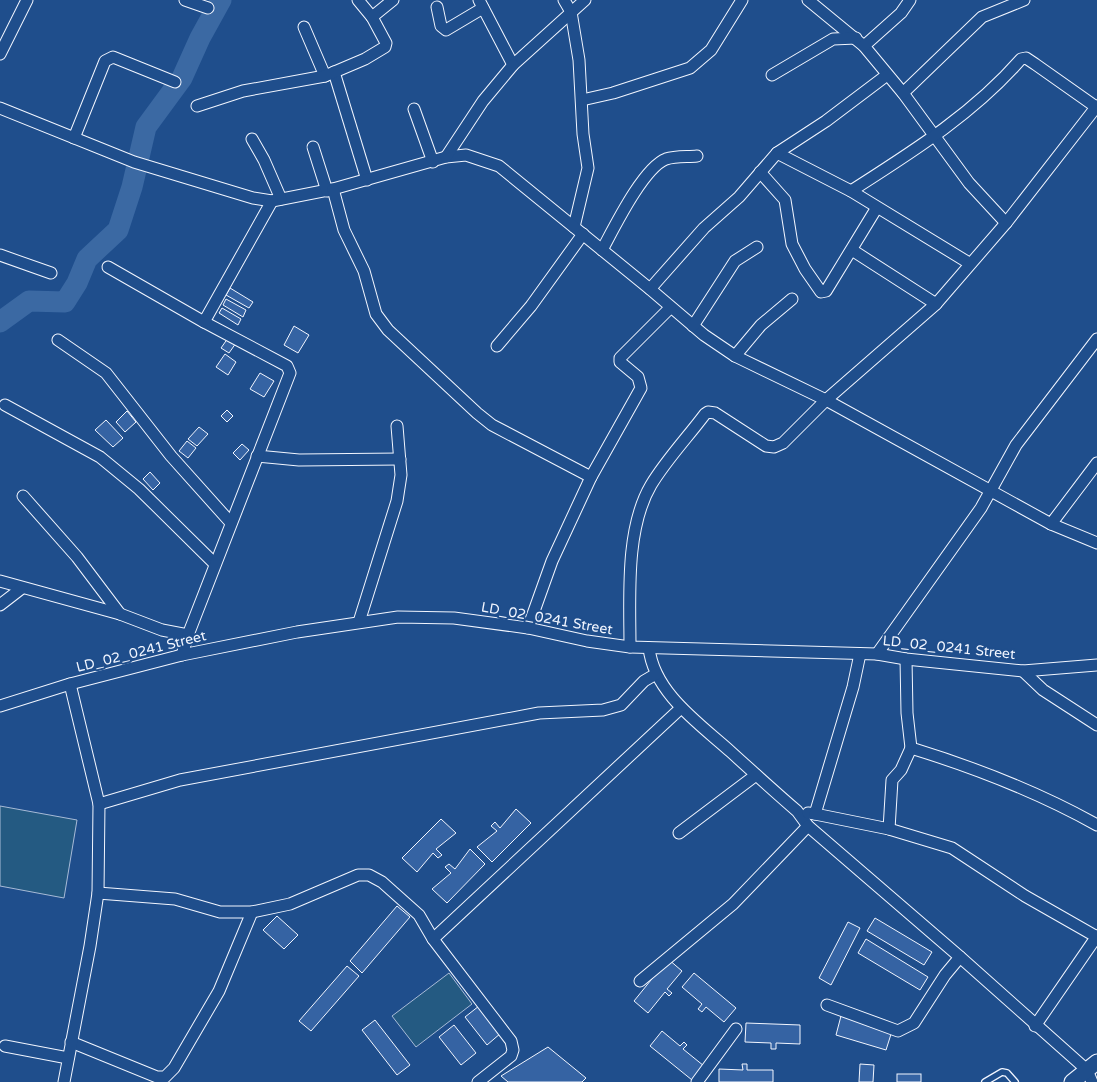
<svg xmlns="http://www.w3.org/2000/svg" width="1097" height="1082" font-family="'Varela Round',sans-serif">
  <style>
    .green { fill: #245a82; stroke: #a8bbd7 }
    .lines { fill: none; stroke-linecap: round; stroke-linejoin: round }
    .river { stroke: #3b69a3; stroke-width: 21 }
    .building { fill: #3563a3; stroke: #f2f6ff }
    .lane-casing { stroke: #f2f6ff; stroke-width: 8 }
    .street-casing { stroke: #f2f6ff; stroke-width: 13 }
    .secondary-casing { stroke: #f2f6ff; stroke-width: 17 }
    .lane { stroke: #1f4e8c; stroke-width: 5.5 }
    .street { stroke: #1f4e8c; stroke-width: 11 }
    .secondary { stroke: #1f4e8c; stroke-width: 15 }
    .labels { text-anchor: middle; stroke-width: 4; stroke-linejoin: round; paint-order: stroke }
    .street-label { font-size: 14px; fill: #f2f6ff; stroke: #1f4e8c }
  </style>
  <rect width="100%" height="100%" fill="#1f4e8c"/>
  <!-- green -->
  <g class="green">
    <path d="M0,806L77,820L64,898L0,886Z"/>
    <path d="M449,973L472,1004L416,1047L392,1016Z"/>
  </g>
  <g class="lines">
    <!-- river -->
    <path class="river" d="M0,322L29,301L65,302L77,283L87,259L118,230L132,187L146,127L182,78L200,38L221,0"/>
  </g>
  <!-- building -->
  <g class="building">
    <path d="M230,288L253,302L249,308L226,295Z"/>
    <path d="M226,299L246,310L243,317L223,305Z"/>
    <path d="M222,308L241,319L238,325L219,313Z"/>
    <path d="M294,326L309,335L298,353L284,345Z"/>
    <path d="M228,338L236,343L229,353L221,348Z"/>
    <path d="M225,354L236,362L228,375L216,367Z"/>
    <path d="M260,373L274,381L264,397L250,389Z"/>
    <path d="M227,410L233,416L227,422L221,416Z"/>
    <path d="M127,411L136,422L125,432L116,422Z"/>
    <path d="M106,420L123,438L113,447L95,430Z"/>
    <path d="M199,427L208,434L197,446L188,439Z"/>
    <path d="M187,441L196,448L188,458L179,451Z"/>
    <path d="M242,444L249,450L240,460L233,453Z"/>
    <path d="M150,472L160,483L153,490L143,479Z"/>
    <path d="M516,809L531,823L492,862L477,847L497,831L491,826L495,822L500,828Z"/>
    <path d="M441,819L456,833L436,849L442,855L438,858L433,853L417,872L402,858Z"/>
    <path d="M470,849L485,864L447,903L432,889L451,873L445,867L449,864L455,869Z"/>
    <path d="M397,906L410,917L362,973L350,961Z"/>
    <path d="M277,916L298,935L284,949L263,930Z"/>
    <path d="M875,918L932,952L924,965L867,931Z"/>
    <path d="M848,922L860,928L831,985L819,978Z"/>
    <path d="M866,939L928,977L920,990L858,953Z"/>
    <path d="M668,959L682,971L667,989L672,993L669,996L665,992L648,1013L634,1001Z"/>
    <path d="M347,966L359,976L311,1031L299,1021Z"/>
    <path d="M694,973L736,1008L724,1022L706,1007L702,1012L698,1009L702,1004L682,987Z"/>
    <path d="M479,1006L501,1033L487,1045L465,1017Z"/>
    <path d="M841,1016L892,1031L886,1050L836,1035Z"/>
    <path d="M375,1020L410,1065L397,1075L362,1030Z"/>
    <path d="M746,1023L800,1025V1044L776,1043V1049H771V1043L745,1042Z"/>
    <path d="M454,1025L476,1053L461,1065L439,1037Z"/>
    <path d="M662,1031L680,1046L684,1042L687,1045L683,1049L704,1066L692,1080L650,1046Z"/>
    <path d="M548,1047L586,1078L582,1082H508L501,1076Z"/>
    <path d="M742,1064H747V1070H773V1082H719V1069L743,1070Z"/>
    <path d="M860,1064L874,1065L873,1082H859Z"/>
    <rect x="897" y="1074" width="24" height="8"/>
  </g>
  <g class="lines">
    <defs>
      <path id="lane" d="M985,1082L1002,1072L1007,1073L1015,1082"/>
      <g id="street">
        <path d="M185,0L208,8"/>
        <path d="M358,0L372,17"/>
        <path d="M479,0L513,65L585,0"/>
        <path d="M564,0L571,12L579,60L583,134L588,168L574,227"/>
        <path d="M808,0L864,46L903,93L969,183L1006,223"/>
        <path d="M437,7L441,26L446,30L483,8"/>
        <path d="M304,27L325,76"/>
        <path d="M864,46L901,13L910,0"/>
        <path d="M0,54L27,0"/>
        <path d="M334,72L367,180"/>
        <path d="M772,75L833,39L856,38"/>
        <path d="M903,93L982,17L1024,0"/>
        <path d="M582,100L613,93L690,68L711,50L742,0"/>
        <path d="M197,106L243,91L325,76L365,59L385,47L386,43L372,17L393,0"/>
        <path d="M0,108L134,162L253,198L272,201L333,189L446,157L466,155L499,166L650,289L704,335L735,356L826,400L1051,524L1097,463"/>
        <path d="M414,109L433,162"/>
        <path d="M74,138L105,61L113,57L175,82"/>
        <path d="M252,139L264,160L281,199"/>
        <path d="M313,147L327,191"/>
        <path d="M777,153L851,191L969,263"/>
        <path d="M446,157L483,101L513,65"/>
        <path d="M760,172L785,200L792,244L805,269L821,292L826,291L876,209"/>
        <path d="M333,189L344,230L364,271L376,314L388,330L477,413L492,425L591,477L552,561L528,628"/>
        <path d="M851,191C912,152 973,114 1021,59L1026,58L1035,64L1096,107"/>
        <path d="M602,250C614,228 643,168 666,159C675,156 688,157 697,156"/>
        <path d="M852,250L936,304"/>
        <path d="M0,255L51,273"/>
        <path d="M108,267L204,322"/>
        <path d="M650,289L704,228L739,197L777,153L826,121L887,75"/>
        <path d="M693,326L735,261L757,247"/>
        <path d="M58,340L106,373L171,456L231,523"/>
        <path d="M497,346L531,306L583,234"/>
        <path d="M735,356L761,325L792,299"/>
        <path d="M5,405L100,457L139,489L215,564"/>
        <path d="M257,456L299,460L400,459"/>
        <path d="M591,477L641,388L638,377L620,362V358L670,308"/>
        <path d="M23,496L77,557L120,614"/>
        <path d="M1051,524L1097,543"/>
        <path d="M0,581L120,614L162,630L188,635L182,655"/>
        <path d="M0,605L22,588"/>
        <path d="M359,622L397,501L401,475L397,426"/>
        <path d="M188,635L290,373L287,366L204,322L272,201"/>
        <path d="M630,647C630,598 625,529 651,485C666,460 687,438 705,414L708,412L715,413L766,446L774,447L783,443L826,400L936,304L1006,223L1097,106"/>
        <path d="M649,648C654,693 700,724 731,752C753,772 775,792 797,811L808,826L960,957L1087,1070L1092,1082"/>
        <path d="M877,654L981,508L1016,445L1097,339"/>
        <path d="M906,659L907,713L911,748C976,768 1038,792 1097,825"/>
        <path d="M1023,671L1043,690L1097,725"/>
        <path d="M0,706L70,684L182,655L297,632L398,617L454,618L528,628L587,641L630,647L877,654L906,659L1023,671L1097,665"/>
        <path d="M99,804L180,780L539,713L603,710L621,705L644,681L656,674"/>
        <path d="M808,813L815,814L853,687L860,654"/>
        <path d="M815,814L889,829L952,848L1025,896L1097,937"/>
        <path d="M889,829L892,780L901,770L911,748"/>
        <path d="M679,833L756,775"/>
        <path d="M98,893L175,899L220,912H252L290,904L358,875H369L382,882L419,915L433,939L511,1041L513,1050L511,1056L478,1082"/>
        <path d="M433,939L681,708"/>
        <path d="M640,981L733,904L808,826"/>
        <path d="M827,1005L898,1031L914,1023L945,975L960,957"/>
        <path d="M1035,1026L1097,936"/>
        <path d="M71,1042L157,1077H165L174,1068L219,991L252,912"/>
        <path d="M5,1046L68,1058"/>
        <path d="M64,1082L90,946L98,893L99,804L70,684"/>
        <path d="M697,1082L736,1029"/>
      </g>
      <path id="secondary" d="M1072,1082L1097,1062"/>
    </defs>
    <!-- lane casing -->
    <use href="#lane" class="lane-casing"/>
    <!-- street casing -->
    <use href="#street" class="street-casing"/>
    <!-- secondary casing -->
    <use href="#secondary" class="secondary-casing"/>
    <!-- lane -->
    <use href="#lane" class="lane"/>
    <!-- street -->
    <use href="#street" class="street"/>
    <!-- secondary -->
    <use href="#secondary" class="secondary"/>
  </g>
  <g class="labels">
    <!-- street labels -->
    <g class="street-label">
      <text transform="translate(547 618) rotate(10)" y="5">LD_02_0241 Street</text>
      <text transform="translate(949 647) rotate(6)" y="5">LD_02_0241 Street</text>
      <text transform="translate(141 651) rotate(-14)" y="5">LD_02_0241 Street</text>
    </g>
  </g>
</svg>
